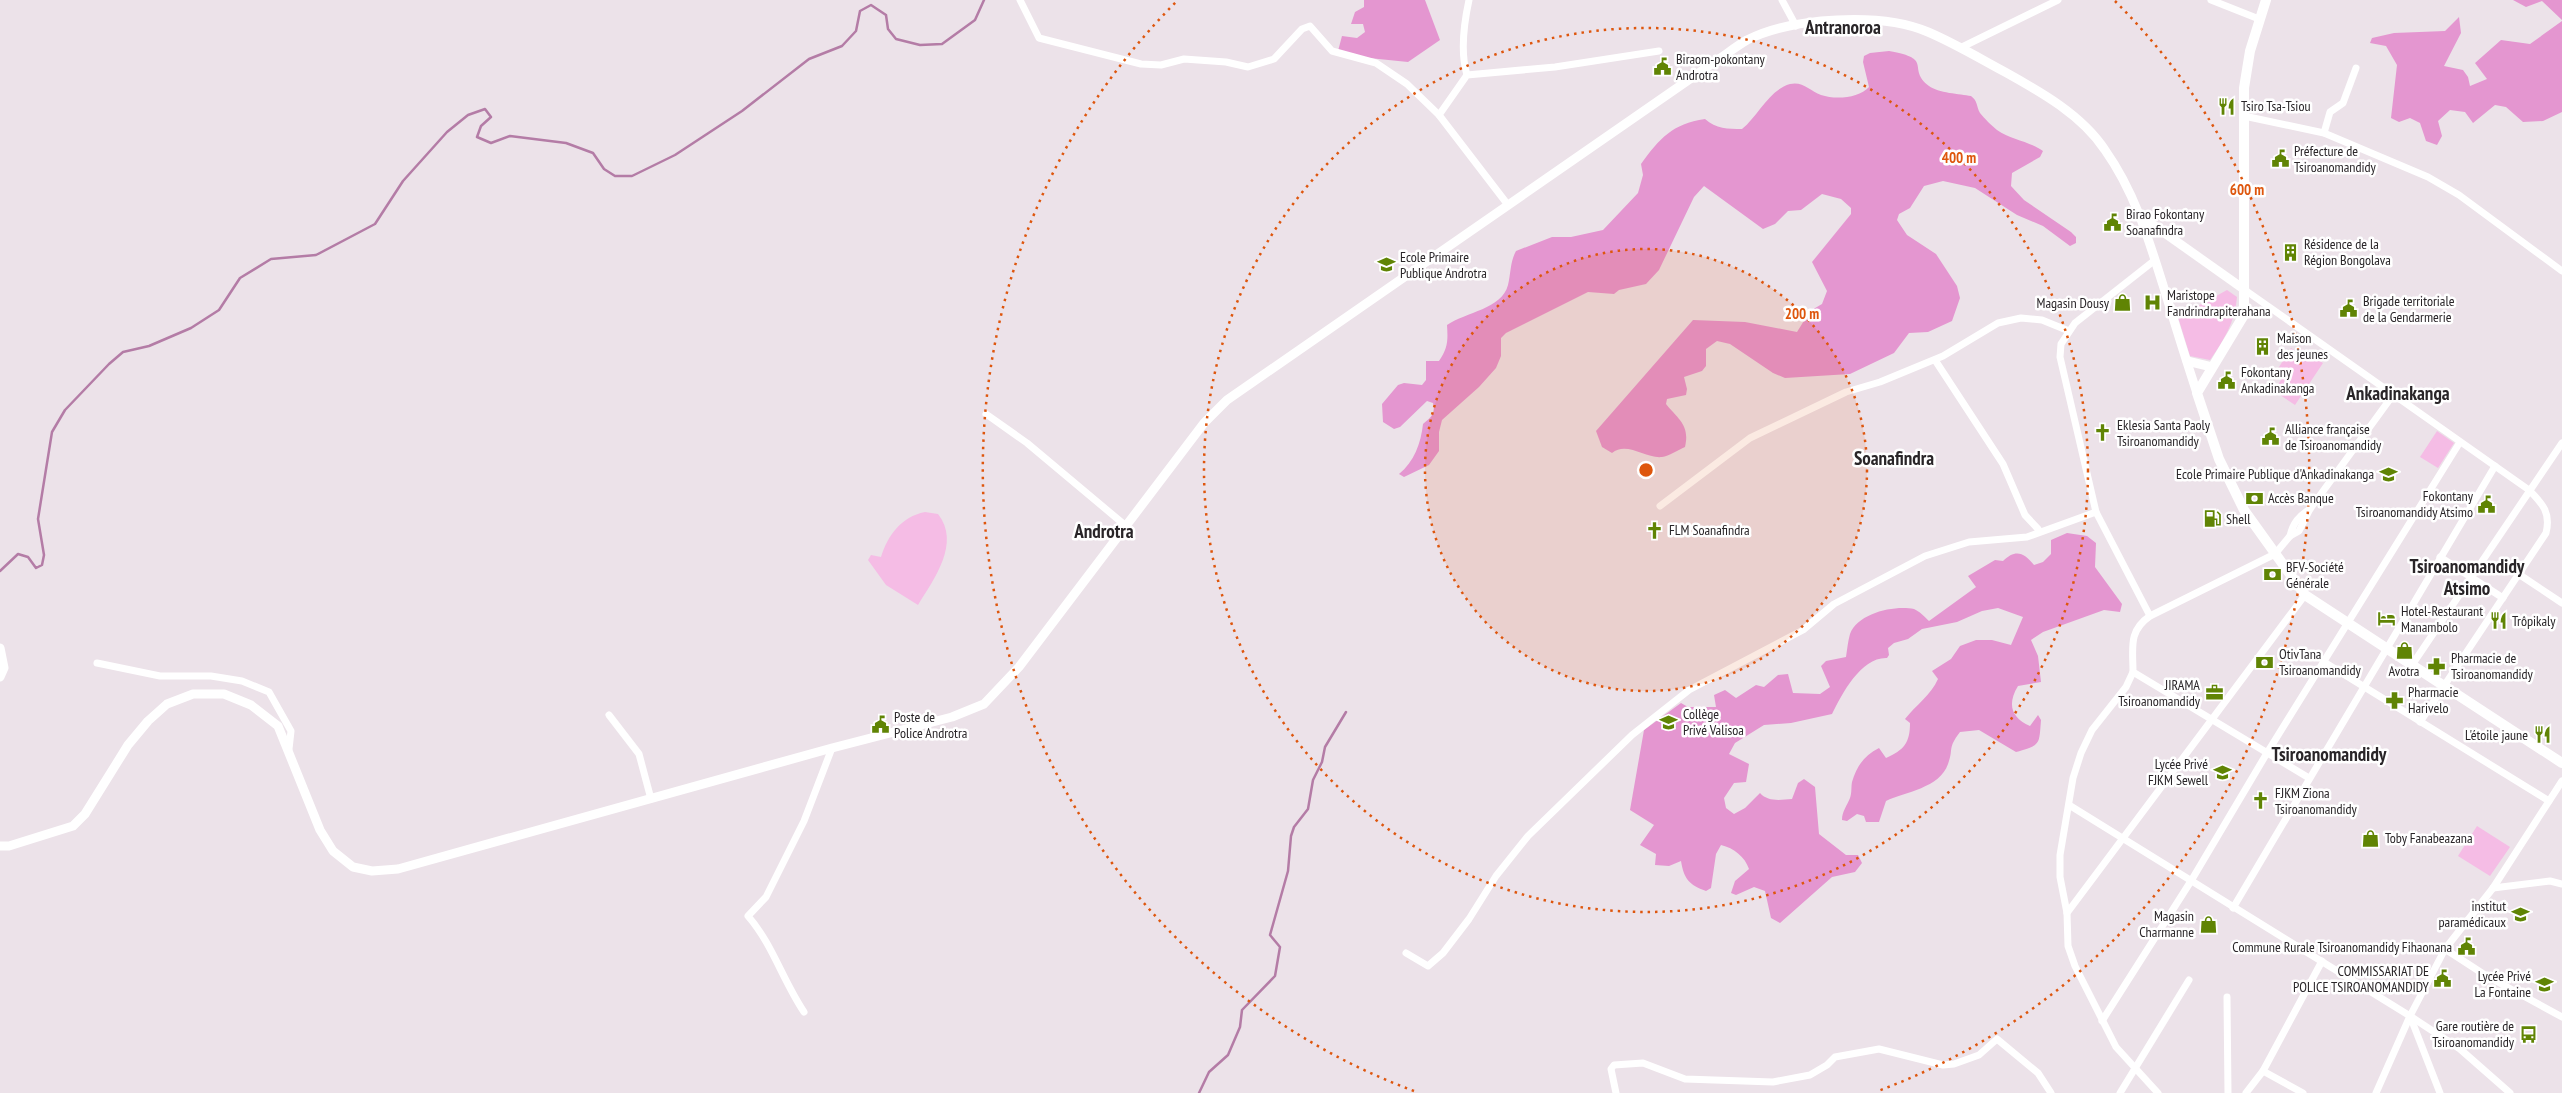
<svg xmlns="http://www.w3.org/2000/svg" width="2562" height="1093" font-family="'PT Sans Narrow',sans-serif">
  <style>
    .green { fill: #f5bce5 }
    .forest { fill: #e496d0 }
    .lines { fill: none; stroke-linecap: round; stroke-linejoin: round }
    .stream { stroke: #b47ca6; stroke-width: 2.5 }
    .minor { stroke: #fff; stroke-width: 7 }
    .tertiary { stroke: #fff; stroke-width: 9 }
    .secondary { stroke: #fff; stroke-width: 10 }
    .ring { fill: none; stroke: #de560d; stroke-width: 2.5; stroke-dasharray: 2.5 5 }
    .labels { text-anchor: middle; stroke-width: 5; stroke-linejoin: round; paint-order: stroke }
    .poi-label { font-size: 14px; fill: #292528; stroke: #fff; text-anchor: start }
    .district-label { font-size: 19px; font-weight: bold; fill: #292528; stroke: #fff }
    .centre { fill: #de560d; stroke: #fff; stroke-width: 2.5 }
    .ring-label { font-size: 15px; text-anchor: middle; font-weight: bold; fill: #de560d; stroke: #fff; stroke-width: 5; stroke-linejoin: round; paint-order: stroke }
  </style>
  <rect width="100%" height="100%" fill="#ece2e9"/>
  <!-- green -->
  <g class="green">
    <path d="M2227,290L2237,297C2235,322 2224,340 2210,360L2190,356L2178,317Z"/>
    <path d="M2291,348L2298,353L2302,349L2323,363L2295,405L2274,391L2286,372L2279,367Z"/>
    <path d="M2437,431L2454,443L2438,468L2420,457Z"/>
    <path d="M925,512L938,514C961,543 934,579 918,605L886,585L868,560L871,555L881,557C888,535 901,517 925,512Z"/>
    <path d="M2477,826L2510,847L2490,876L2458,856Z"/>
  </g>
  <!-- forest -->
  <g class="forest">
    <path d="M1364,0H1425L1440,40L1408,62L1359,57L1338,51L1342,36L1357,38L1365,32L1363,24H1351L1355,12L1364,7Z"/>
    <path d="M2513,0H2562V20L2542,1L2526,7Z"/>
    <path d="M2459,17L2461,33L2444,66L2463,70L2468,77L2470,86L2487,79L2475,63L2501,40L2530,44L2562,21V112L2543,121L2523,122L2506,107L2495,105L2473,123L2465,112L2450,110L2438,121L2442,136L2437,145L2426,141L2420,123L2410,118L2399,122L2391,118L2397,65L2386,46L2370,43L2372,38L2394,33L2445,31Z"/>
    <path d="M1889,51C1935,59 1906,68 1929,86C1938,93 1960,94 1971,96C1978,101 1976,106 1980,113C1984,118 1992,126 1997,130C2011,140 2029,141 2043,151L2040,157L2012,173L2011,186L2024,200L2071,232L2076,237V243L2070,246L2043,226L2017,215L1975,188L1943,181L1924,186L1910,208L1899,214L1897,220L1907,235L1936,254L1957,286L1960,298L1952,321L1928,332L1909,333L1894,353L1850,374L1785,378L1773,373L1730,344L1717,341L1706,349V366L1702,371L1684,377L1687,389L1686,395L1667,399L1666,404C1679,420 1690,425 1685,447C1678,450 1669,456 1662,457C1646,459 1627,441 1612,453L1602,447L1596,431L1693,320L1745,322L1797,332L1810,311L1822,304L1827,291L1812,262L1851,214V208L1841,199L1822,194L1801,210L1788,211L1775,224L1763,229L1704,186L1694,197L1659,270L1646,284L1619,290L1614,294L1588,292L1506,333L1501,338V356L1496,368L1479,387L1442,420L1439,432V451L1429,465L1404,477L1399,474C1414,462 1421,443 1423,424C1431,417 1436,414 1433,403L1427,401L1400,427L1394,429L1383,422L1382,404L1398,385L1404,383L1422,385L1426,380V361H1439C1448,348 1448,341 1447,325C1466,312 1502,309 1508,285C1511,273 1510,262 1516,251L1552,237H1571L1603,230L1638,193L1643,175L1641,164C1660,138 1672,124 1705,119C1716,129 1728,129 1742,129C1758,116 1769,90 1790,84C1803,81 1810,91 1821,95C1836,100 1859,98 1869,87L1863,62L1864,56L1870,53Z"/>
    <path d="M2067,533L2087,536L2096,543L2095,567L2122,604L2120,612L2104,610L2043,632L2031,640L2038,656L2041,682L2018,686C2007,704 2011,718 2030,726L2038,715L2041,720C2039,745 2041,745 2016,752L1979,730L1960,732C1947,749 1954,748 1948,764C1940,788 1905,792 1886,801L1879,822H1866L1864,816L1857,814L1847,821L1842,820C1842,811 1847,806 1850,798C1852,793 1851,787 1852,782C1857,765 1865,755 1879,748L1886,758C1904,750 1910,743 1910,723L1905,719C1916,705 1931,695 1938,679L1932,671L1951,659L1960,646L1976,640H1992L2011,645L2023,617L1998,608L1982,611L1957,622L1922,629L1908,639L1894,643L1888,648L1889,655L1887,658C1861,657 1842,694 1832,714L1791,723L1764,725L1735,743L1729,754L1749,764L1746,782L1734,783L1724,798L1726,808L1734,814L1745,808L1760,793C1768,802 1780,800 1792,799L1798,783L1804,779L1815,787L1819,834L1846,855H1858L1862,863L1855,872L1832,877L1780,923L1771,918L1765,891L1754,887L1736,895L1731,893L1735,881L1749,869C1745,857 1734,848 1721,845L1716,854L1711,888L1706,891C1689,885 1684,879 1681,861L1669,866L1655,865L1656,854L1640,845L1654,825L1630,810L1644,730L1681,703L1688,707H1716L1714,695L1725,690L1736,698L1756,685L1764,687L1778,675L1788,674L1793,693L1820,694L1830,687L1821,666L1826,661L1846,657C1847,650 1848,641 1850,634C1858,613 1894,605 1914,609C1919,611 1925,617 1929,621L1976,587L1968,576L1995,560L2003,561C2015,549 2024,552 2034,565L2043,562L2051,554V540Z"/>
  </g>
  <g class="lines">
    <!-- stream -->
    <g class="stream">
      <path d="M0,571L18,554L28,557L36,568L42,565L44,555L38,519L52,432L65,410L109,364L123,352L149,346L191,328L219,310L240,278L271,259L316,255L375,224L403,181L447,132L468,115L485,109L491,117L481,126L477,137L491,143L510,136L566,143L593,153L604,169L615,176H632L675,155L742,111L809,59L842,46L856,31L860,11L871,5L886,15L888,29L896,39L920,45L942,44L975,20L984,0"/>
      <path d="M1199,1093L1209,1072L1228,1055L1240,1027L1242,1010L1275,976L1280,947L1270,935L1288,871L1291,836L1294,827L1308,809L1313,780L1322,762L1325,747L1346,712"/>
    </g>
    <!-- minor -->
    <g class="minor">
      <path d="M1020,0L1039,38L1141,64L1161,65L1184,59L1226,62L1248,67L1274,59L1302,29L1310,26L1332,51L1376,63L1407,84L1439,115"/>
      <path d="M1782,0L1796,26"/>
      <path d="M2211,0L2259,19"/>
      <path d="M1960,48L2058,0"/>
      <path d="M1467,75C1460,52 1464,23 1469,0"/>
      <path d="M2244,116L2324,133L2428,177L2459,195L2562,271"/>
      <path d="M2324,133L2330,112L2343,103L2356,68"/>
      <path d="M1508,205L1439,115L1467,75L1555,67L1659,51"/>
      <path d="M2245,290L2529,490C2543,504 2551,513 2546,533L2420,722"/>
      <path d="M1935,360L2003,464L2025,515L2038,529"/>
      <path d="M986,414L1027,443L1126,526"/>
      <path d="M1660,506L1750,438L1846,392L1880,382L1943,356L1998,323L2021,318L2042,320L2069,331"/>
      <path d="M2290,536C2293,523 2299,516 2310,509"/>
      <path d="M2440,557L2503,598"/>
      <path d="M2520,575L2562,603"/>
      <path d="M2150,616L2096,512L2060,357L2061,344L2075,323L2155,260"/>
      <path d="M2324,662L2549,801"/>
      <path d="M97,663L160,676H211L242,681L269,692L291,731L289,749"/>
      <path d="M2412,665L2562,443"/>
      <path d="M2133,672L2126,687L2092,730L2081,753L2073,778L2060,855V877L2067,913L2068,946L2075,966L2116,1047L2158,1093"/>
      <path d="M609,715L639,754L651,799"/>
      <path d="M2309,778L2133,672C2133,648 2128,631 2150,616L2275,554L2290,536L2299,531L2310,509L2393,395"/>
      <path d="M2069,805L2410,1016L2460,1049L2510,1093"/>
      <path d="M2493,888L2550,881L2562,884"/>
      <path d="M2233,908L2495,466"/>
      <path d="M2067,913L2305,595"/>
      <path d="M2445,949L2485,975L2562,1017"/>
      <path d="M1406,953L1428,966L1443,953L1469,919L1496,876L1528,836L1632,735L1689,690L1803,630L1834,604L1925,556L1969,542L2027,537L2096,512"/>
      <path d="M2227,997L2228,1093"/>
      <path d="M804,1012C782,979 773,945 748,916L766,897L804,821L832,748"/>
      <path d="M2410,1016L2440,1093"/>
      <path d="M2102,1021L2191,881L2267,753L2460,442"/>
      <path d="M2263,1071L2303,1093"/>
      <path d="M1616,1093L1611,1069L1614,1065L1643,1063L1685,1079L1773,1082L1810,1075L1827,1065L1835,1057L1879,1049L1943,1065L1954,1064L1979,1055L1997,1039L2038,1073L2051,1093"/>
      <path d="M2120,1093L2189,980"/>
      <path d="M2246,1093L2263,1071L2322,961"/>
      <path d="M2376,1093L2410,1016L2445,949L2493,888L2562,781"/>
    </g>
    <!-- tertiary -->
    <g class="tertiary">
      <path d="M2142,217L2245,290"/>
      <path d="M2187,361L2212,367"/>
      <path d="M0,648L4,668L0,677"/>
      <path d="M0,846H9L73,826L85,814L128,745L148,721L167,704L193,694H224L251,705L278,726L320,830L333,851L353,867L372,871L398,869L832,748L952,717L984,704L1019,667L1204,423L1227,400L1713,63C1724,56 1735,47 1747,40C1792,17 1882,12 1928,32C1954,43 1979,58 2005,72C2041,92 2082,115 2105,150C2134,191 2148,237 2163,285C2174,321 2185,357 2197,393"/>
    </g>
    <!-- secondary -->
    <path class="secondary" d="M2266,0L2250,51L2244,88V315L2197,393L2219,459L2244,510L2305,595L2562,763"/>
  </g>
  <!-- distance rings -->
  <circle cx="1646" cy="470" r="221" fill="#de560d" fill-opacity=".12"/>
  <g class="ring">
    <circle cx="1646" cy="470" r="221"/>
    <circle cx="1646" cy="470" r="442"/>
    <path d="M1414 1091A663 663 0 0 1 1177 1M2115 1A663 663 0 0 1 1878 1091"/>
  </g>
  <!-- icons -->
  <defs>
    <symbol id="civic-bare" viewBox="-9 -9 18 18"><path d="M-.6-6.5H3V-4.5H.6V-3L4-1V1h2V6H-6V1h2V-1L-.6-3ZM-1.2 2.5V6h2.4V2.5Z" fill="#608404" stroke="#fff" stroke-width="2.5" paint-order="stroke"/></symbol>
    <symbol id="restaurant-bare" viewBox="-9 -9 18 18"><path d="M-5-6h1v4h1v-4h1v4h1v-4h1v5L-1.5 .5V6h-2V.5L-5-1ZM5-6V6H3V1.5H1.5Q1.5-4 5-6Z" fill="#608404" stroke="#fff" stroke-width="2.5" paint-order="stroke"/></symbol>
    <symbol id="building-bare" viewBox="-9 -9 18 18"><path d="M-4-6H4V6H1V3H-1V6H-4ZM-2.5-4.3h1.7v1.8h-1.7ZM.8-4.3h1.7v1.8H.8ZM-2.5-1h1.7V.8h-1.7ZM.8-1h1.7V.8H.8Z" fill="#608404" stroke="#fff" stroke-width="2.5" paint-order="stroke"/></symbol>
    <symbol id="school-bare" viewBox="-9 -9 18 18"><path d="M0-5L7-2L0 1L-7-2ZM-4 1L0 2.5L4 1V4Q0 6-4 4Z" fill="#608404" stroke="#fff" stroke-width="2.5" paint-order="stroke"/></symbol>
    <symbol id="shop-bare" viewBox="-9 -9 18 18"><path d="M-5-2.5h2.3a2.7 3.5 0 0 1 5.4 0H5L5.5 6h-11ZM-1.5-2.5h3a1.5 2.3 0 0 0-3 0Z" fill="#608404" stroke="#fff" stroke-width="2.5" paint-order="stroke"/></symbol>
    <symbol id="hospital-bare" viewBox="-9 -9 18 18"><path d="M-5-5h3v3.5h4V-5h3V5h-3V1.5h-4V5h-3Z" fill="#608404" stroke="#fff" stroke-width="2.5" paint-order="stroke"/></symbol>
    <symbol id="church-bare" viewBox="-9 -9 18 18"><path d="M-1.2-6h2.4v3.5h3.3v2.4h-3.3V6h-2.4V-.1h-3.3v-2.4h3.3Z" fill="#608404" stroke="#fff" stroke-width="2.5" paint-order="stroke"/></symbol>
    <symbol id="bank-bare" viewBox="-9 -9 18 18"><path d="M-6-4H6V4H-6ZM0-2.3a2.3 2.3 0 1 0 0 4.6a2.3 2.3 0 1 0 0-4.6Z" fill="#608404" stroke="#fff" stroke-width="2.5" paint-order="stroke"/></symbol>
    <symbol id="fuel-bare" viewBox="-9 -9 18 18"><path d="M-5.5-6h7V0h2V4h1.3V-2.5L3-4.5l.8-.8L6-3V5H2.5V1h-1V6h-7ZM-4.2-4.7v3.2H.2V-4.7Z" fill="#608404" stroke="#fff" stroke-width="2.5" paint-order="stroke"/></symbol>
    <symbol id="hotel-bare" viewBox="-9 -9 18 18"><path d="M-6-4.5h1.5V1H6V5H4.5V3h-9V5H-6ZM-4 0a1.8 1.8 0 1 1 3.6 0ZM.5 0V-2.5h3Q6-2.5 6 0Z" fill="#608404" stroke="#fff" stroke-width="2.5" paint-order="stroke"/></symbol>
    <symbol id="pharmacy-bare" viewBox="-9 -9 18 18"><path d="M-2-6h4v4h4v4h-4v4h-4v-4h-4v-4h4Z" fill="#608404" stroke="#fff" stroke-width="2.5" paint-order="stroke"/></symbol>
    <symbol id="office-bare" viewBox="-9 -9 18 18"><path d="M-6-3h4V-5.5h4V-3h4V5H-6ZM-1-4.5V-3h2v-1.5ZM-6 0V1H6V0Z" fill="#608404" stroke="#fff" stroke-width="2.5" paint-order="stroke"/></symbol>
    <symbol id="university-bare" viewBox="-9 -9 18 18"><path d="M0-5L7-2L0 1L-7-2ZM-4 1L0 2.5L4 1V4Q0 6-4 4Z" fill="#608404" stroke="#fff" stroke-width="2.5" paint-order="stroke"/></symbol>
    <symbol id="bus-bare" viewBox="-9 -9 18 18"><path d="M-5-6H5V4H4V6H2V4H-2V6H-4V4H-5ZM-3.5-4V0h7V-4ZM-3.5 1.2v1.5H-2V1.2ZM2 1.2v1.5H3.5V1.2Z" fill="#608404" stroke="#fff" stroke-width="2.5" paint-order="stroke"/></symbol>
  </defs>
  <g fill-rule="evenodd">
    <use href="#civic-bare" x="1650" y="54" width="25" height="25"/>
    <use href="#restaurant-bare" x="2214" y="94" width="25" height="25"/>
    <use href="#civic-bare" x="2268" y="146" width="25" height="25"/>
    <use href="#civic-bare" x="2100" y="210" width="25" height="25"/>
    <use href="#building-bare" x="2278" y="240" width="25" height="25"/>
    <use href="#school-bare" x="1374" y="252" width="25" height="25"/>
    <use href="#shop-bare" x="2110" y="290" width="25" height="25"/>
    <use href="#hospital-bare" x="2140" y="290" width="25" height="25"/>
    <use href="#civic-bare" x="2336" y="296" width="25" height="25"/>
    <use href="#building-bare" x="2250" y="334" width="25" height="25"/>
    <use href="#civic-bare" x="2214" y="368" width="25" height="25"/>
    <use href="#church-bare" x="2090" y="420" width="25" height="25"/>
    <use href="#civic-bare" x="2258" y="424" width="25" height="25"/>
    <use href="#school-bare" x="2376" y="462" width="25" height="25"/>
    <use href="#bank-bare" x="2242" y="486" width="25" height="25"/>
    <use href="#civic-bare" x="2474" y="492" width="25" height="25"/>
    <use href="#fuel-bare" x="2200" y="506" width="25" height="25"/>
    <use href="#church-bare" x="1642" y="518" width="25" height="25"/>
    <use href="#bank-bare" x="2260" y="562" width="25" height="25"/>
    <use href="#hotel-bare" x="2374" y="606" width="25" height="25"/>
    <use href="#restaurant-bare" x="2486" y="608" width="25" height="25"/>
    <use href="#shop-bare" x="2392" y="638" width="25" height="25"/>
    <use href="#bank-bare" x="2252" y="650" width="25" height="25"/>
    <use href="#pharmacy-bare" x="2424" y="654" width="25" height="25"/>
    <use href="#office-bare" x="2202" y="680" width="25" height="25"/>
    <use href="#pharmacy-bare" x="2382" y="688" width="25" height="25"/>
    <use href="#school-bare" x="1656" y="710" width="25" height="25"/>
    <use href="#civic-bare" x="868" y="712" width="25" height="25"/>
    <use href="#restaurant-bare" x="2530" y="722" width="25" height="25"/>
    <use href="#school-bare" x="2210" y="760" width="25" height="25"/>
    <use href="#church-bare" x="2248" y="788" width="25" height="25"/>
    <use href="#shop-bare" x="2358" y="826" width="25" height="25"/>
    <use href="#university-bare" x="2508" y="902" width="25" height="25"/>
    <use href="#shop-bare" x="2196" y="912" width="25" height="25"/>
    <use href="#civic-bare" x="2454" y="934" width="25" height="25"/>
    <use href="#civic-bare" x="2430" y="966" width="25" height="25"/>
    <use href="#school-bare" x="2532" y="972" width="25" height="25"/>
    <use href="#bus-bare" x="2516" y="1022" width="25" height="25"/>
  </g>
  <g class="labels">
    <!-- poi labels -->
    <g class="poi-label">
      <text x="1676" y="64">Biraom-pokontany<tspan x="1676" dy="16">Androtra</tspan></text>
      <text x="2241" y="111">Tsiro Tsa-Tsiou</text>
      <text x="2294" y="156">Préfecture de<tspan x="2294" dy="16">Tsiroanomandidy</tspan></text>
      <text x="2126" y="219">Birao Fokontany<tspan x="2126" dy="16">Soanafindra</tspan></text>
      <text x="2304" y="249">Résidence de la<tspan x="2304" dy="16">Région Bongolava</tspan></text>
      <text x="1400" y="262">Ecole Primaire<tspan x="1400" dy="16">Publique Androtra</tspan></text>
      <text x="2167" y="300">Maristope<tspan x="2167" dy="16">Fandrindrapiterahana</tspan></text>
      <text x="2363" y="306">Brigade territoriale<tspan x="2363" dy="16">de la Gendarmerie</tspan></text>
      <text x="2109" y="308" text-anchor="end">Magasin Dousy</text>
      <text x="2277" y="343">Maison<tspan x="2277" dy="16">des jeunes</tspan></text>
      <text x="2241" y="377">Fokontany<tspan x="2241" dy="16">Ankadinakanga</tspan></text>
      <text x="2117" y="430">Eklesia Santa Paoly<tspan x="2117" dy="16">Tsiroanomandidy</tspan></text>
      <text x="2285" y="434">Alliance française<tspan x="2285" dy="16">de Tsiroanomandidy</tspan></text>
      <text x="2374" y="479" text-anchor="end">Ecole Primaire Publique d'Ankadinakanga</text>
      <text x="2473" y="501" text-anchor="end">Fokontany<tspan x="2473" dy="16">Tsiroanomandidy Atsimo</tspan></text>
      <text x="2268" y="503">Accès Banque</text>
      <text x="2226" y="524">Shell</text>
      <text x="1669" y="535">FLM Soanafindra</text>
      <text x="2286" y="572">BFV-Société<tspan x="2286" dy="16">Générale</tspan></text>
      <text x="2401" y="616">Hotel-Restaurant<tspan x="2401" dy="16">Manambolo</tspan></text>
      <text x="2512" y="626">Trôpikaly</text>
      <text x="2279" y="659">OtivTana<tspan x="2279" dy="16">Tsiroanomandidy</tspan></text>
      <text x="2451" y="663">Pharmacie de<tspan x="2451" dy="16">Tsiroanomandidy</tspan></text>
      <text x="2404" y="676" text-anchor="middle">Avotra</text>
      <text x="2200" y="690" text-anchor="end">JIRAMA<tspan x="2200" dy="16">Tsiroanomandidy</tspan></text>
      <text x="2408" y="697">Pharmacie<tspan x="2408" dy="16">Harivelo</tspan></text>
      <text x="1683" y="719">Collège<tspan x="1683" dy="16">Privé Valisoa</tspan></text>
      <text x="894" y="722">Poste de<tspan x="894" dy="16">Police Androtra</tspan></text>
      <text x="2528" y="740" text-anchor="end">L'étoile jaune</text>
      <text x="2208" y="769" text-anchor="end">Lycée Privé<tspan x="2208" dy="16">FJKM Sewell</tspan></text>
      <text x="2275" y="798">FJKM Ziona<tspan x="2275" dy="16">Tsiroanomandidy</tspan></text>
      <text x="2385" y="843">Toby Fanabeazana</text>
      <text x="2506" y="911" text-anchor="end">institut<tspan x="2506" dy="16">paramédicaux</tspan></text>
      <text x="2194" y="921" text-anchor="end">Magasin<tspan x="2194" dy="16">Charmanne</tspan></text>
      <text x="2452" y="952" text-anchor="end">Commune Rurale Tsiroanomandidy Fihaonana</text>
      <text x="2429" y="976" text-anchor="end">COMMISSARIAT DE<tspan x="2429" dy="16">POLICE TSIROANOMANDIDY</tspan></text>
      <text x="2531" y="981" text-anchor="end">Lycée Privé<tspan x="2531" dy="16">La Fontaine</tspan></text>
      <text x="2514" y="1031" text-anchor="end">Gare routière de<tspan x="2514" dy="16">Tsiroanomandidy</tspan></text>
    </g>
    <!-- district labels -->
    <g class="district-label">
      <text x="1843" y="34">Antranoroa</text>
      <text x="2398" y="400">Ankadinakanga</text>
      <text x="1894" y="465">Soanafindra</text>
      <text x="1104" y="538">Androtra</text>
      <text x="2467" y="573">Tsiroanomandidy<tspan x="2467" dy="22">Atsimo</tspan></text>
      <text x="2329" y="761">Tsiroanomandidy</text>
    </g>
  </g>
  <circle cx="1646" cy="470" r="8" class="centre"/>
  <g class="ring-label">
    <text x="1959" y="163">400 m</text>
    <text x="2247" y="195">600 m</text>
    <text x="1802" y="319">200 m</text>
  </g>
</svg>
